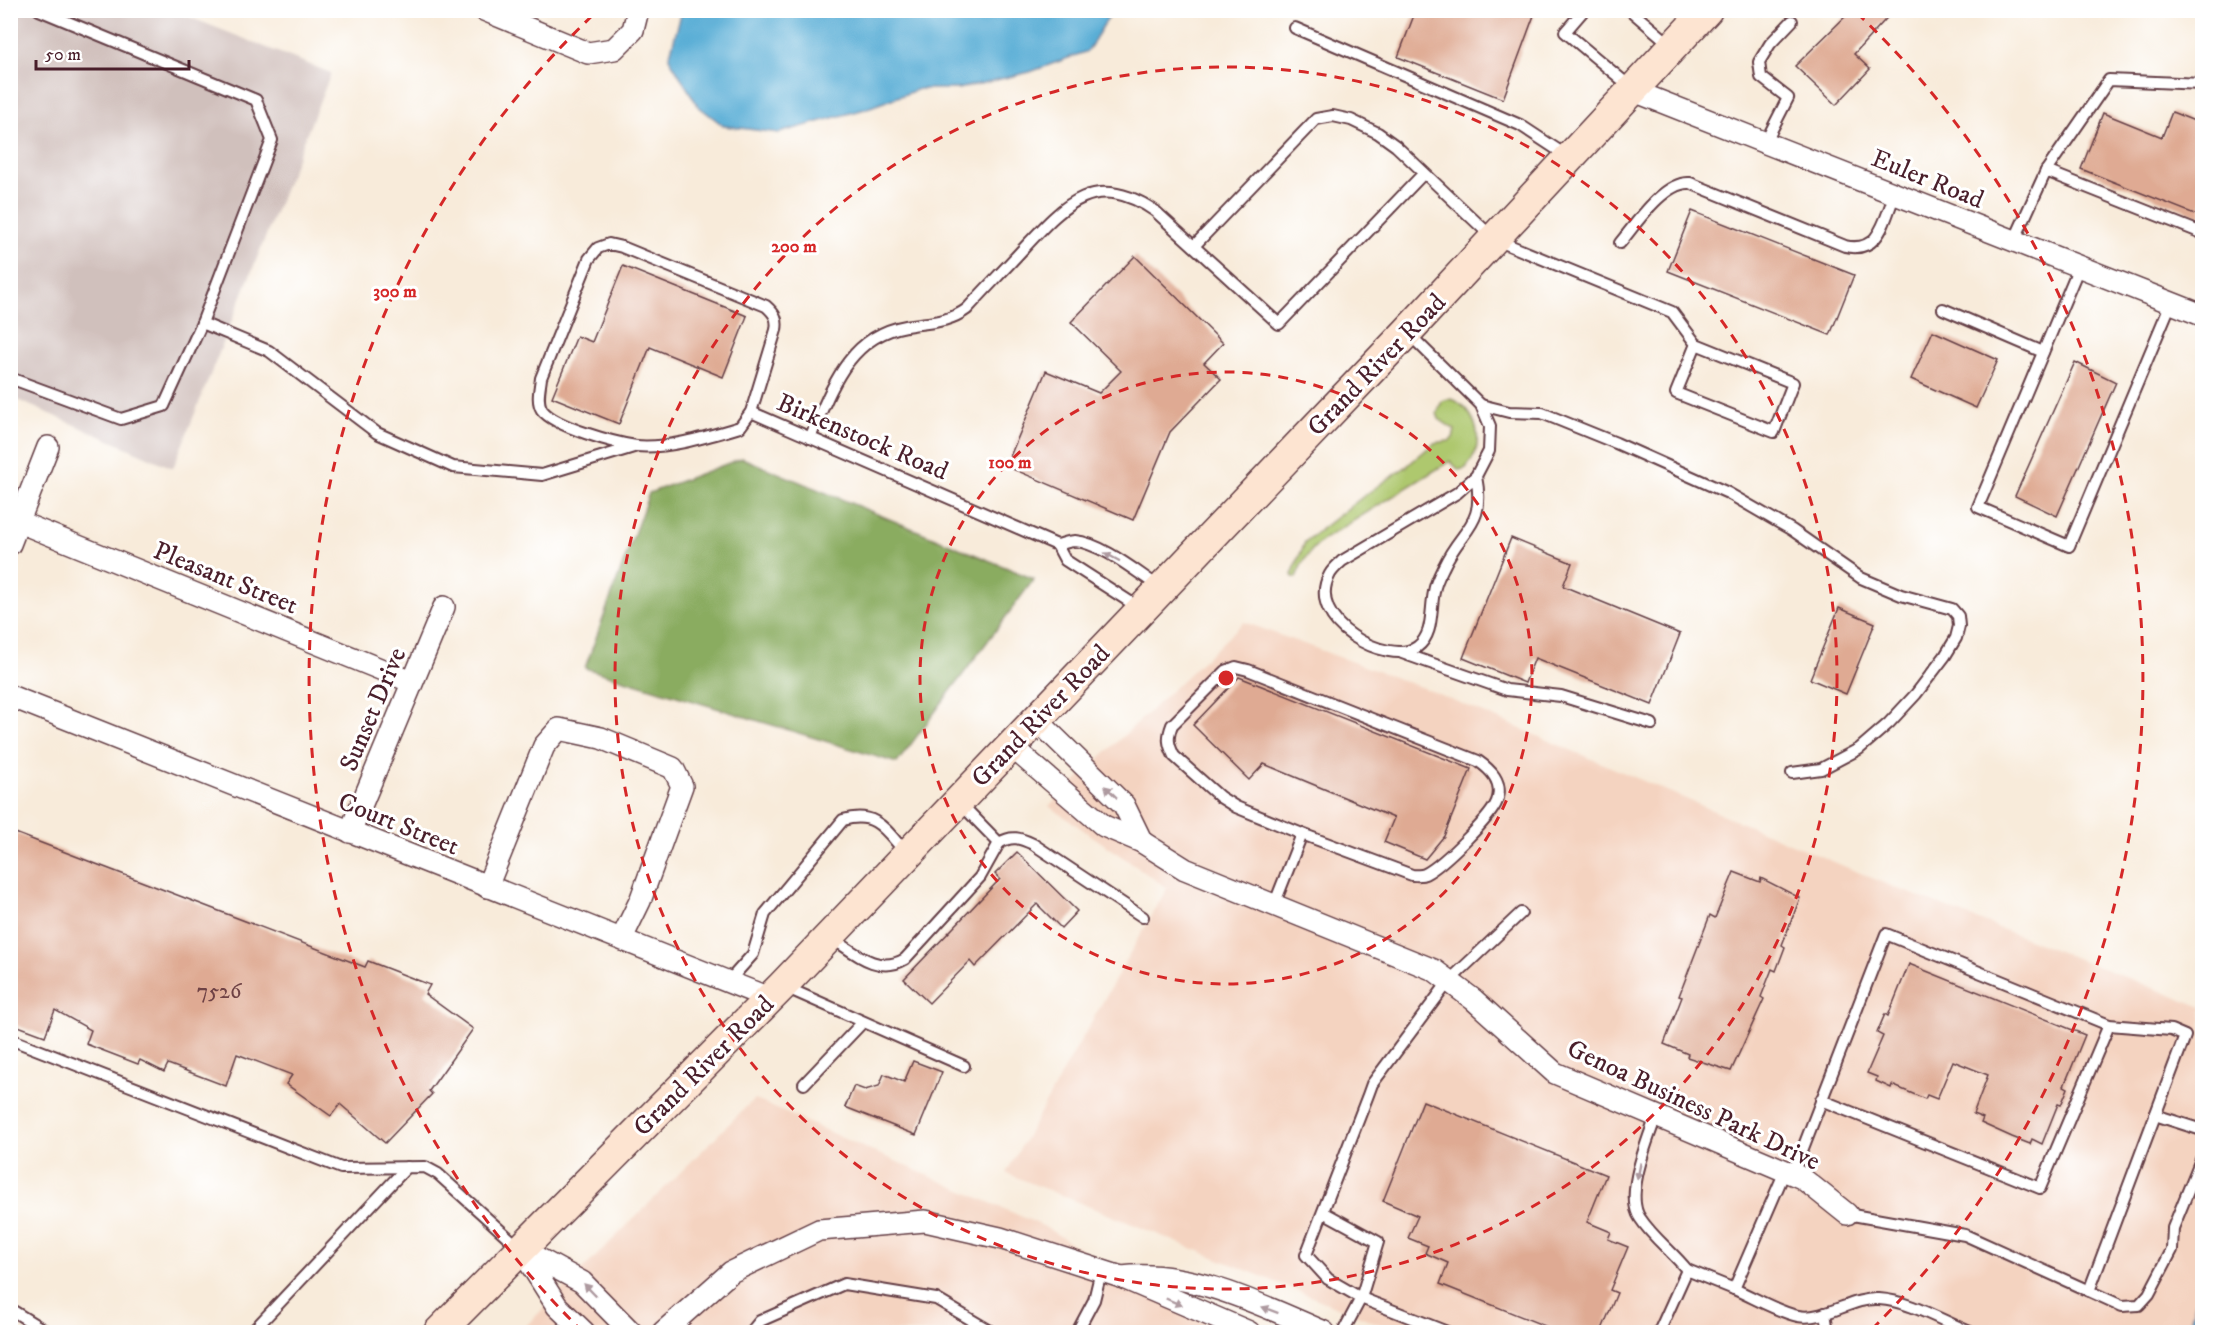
<svg xmlns="http://www.w3.org/2000/svg" width="2213" height="1343" font-family="'IM FELL DW Pica',serif">
  <style>
    .built { fill: #f4d3c0 }
    .industrial { fill: #d0c0bc }
    .green { fill: #aec86e; stroke: #7c744c; stroke-width: 1.5 }
    .forest { fill: #8aac61; stroke: #6a6646; stroke-width: 1.5 }
    .water { fill: #5aaed6; stroke: #526680; stroke-width: 1.5 }
    .building { fill: #dfaa93 }
    .lines { fill: none; stroke-linecap: round; stroke-linejoin: round }
    .service-casing { stroke: #643e45; stroke-width: 14 }
    .minor-casing { stroke: #643e45; stroke-width: 24 }
    .secondary-casing { stroke: #643e45; stroke-width: 33 }
    .service { stroke: #fff; stroke-width: 10 }
    .minor { stroke: #fff; stroke-width: 21 }
    .secondary { stroke: #fde4d1; stroke-width: 30 }
    .oneway { fill: #ae9aa0 }
    .ring { fill: none; stroke: #d62828; stroke-width: 3; stroke-dasharray: 10 8 }
    .labels { text-anchor: middle; stroke-width: 6; stroke-linejoin: round; paint-order: stroke }
    .number-label { font-size: 22px; fill: #6f4245 }
    .street-label { font-size: 26px; fill: #4a1f2b; stroke: #fff }
    .centre { fill: #d62828; stroke: #fff; stroke-width: 3 }
    .ring-label { font-size: 18px; text-anchor: middle; font-weight: bold; fill: #d62828; stroke: #fff; stroke-width: 6; stroke-linejoin: round; paint-order: stroke }
  </style>
  <rect width="100%" height="100%" fill="#fff"/>
  <filter id="ink" filterUnits="userSpaceOnUse"><feTurbulence type="fractalNoise" baseFrequency=".0167" numOctaves="2"/><feDisplacementMap in="SourceGraphic" scale="12" xChannelSelector="R" yChannelSelector="G"/><feConvolveMatrix kernelMatrix="1 2 1 2 8 2 1 2 1" color-interpolation-filters="sRGB"/></filter>
  <filter id="wash" filterUnits="userSpaceOnUse"><feTurbulence type="fractalNoise" baseFrequency=".008" numOctaves="4" result="noise"/><feDisplacementMap in="SourceGraphic" scale="24" xChannelSelector="R" yChannelSelector="G"/><feGaussianBlur stdDeviation="1.35" result="paint"/><feColorMatrix in="noise" values="0 0 0 0 0 0 0 0 0 0 0 0 0 0 0 0 0 1.4 0 .05"/><feComposite in="paint" operator="in"/></filter>
  <g filter="url(#wash)">
    <rect width="100%" height="100%" fill="#f8ebda"/>
    <!-- built -->
    <g class="built">
      <path d="M1244,622L1434,692L1886,884L2202,1007V1332H1399L1006,1173L1167,888L1049,806Z"/>
      <path d="M754,1099L1043,1226L1218,1332H520Z"/>
    </g>
    <!-- industrial -->
    <path class="industrial" d="M11,11H174L331,73L173,468L11,397Z"/>
    <!-- green -->
    <path class="green" d="M1451,398C1479,413 1486,444 1466,468L1459,470L1450,461L1324,539C1311,549 1301,562 1296,578H1294L1292,575L1305,542L1365,495L1407,466L1434,443L1449,441L1453,438L1455,430L1439,419L1437,413L1442,401Z"/>
    <!-- forest -->
    <path class="forest" d="M742,458L1034,579L897,763L585,668L649,493Z"/>
    <!-- water -->
    <g class="water">
      <path d="M682,11V10L1112,11L1088,51L1030,72L958,89H919L865,109L779,133L724,126L698,106L669,58Z"/>
      <path d="M2202,1294V1332H2187L2195,1304Z"/>
    </g>
    <g id="blocks">
      <!-- building -->
      <g class="building">
        <path d="M1416,10H1536L1503,99L1398,57Z"/>
        <path d="M1852,10H1894L1854,54L1870,69L1836,105L1795,66Z"/>
        <path d="M2172,112L2202,124V217L2081,169L2103,113L2162,137Z"/>
        <path d="M1692,211L1854,275L1830,335L1668,271Z"/>
        <path d="M1135,256L1223,343L1204,363L1221,379L1170,432L1133,520L1006,466L1046,371L1099,393L1121,371L1071,322Z"/>
        <path d="M623,266L747,316L723,377L650,347L619,424L552,397L577,336L592,342Z"/>
        <path d="M1933,331L1998,360L1976,408L1911,379Z"/>
        <path d="M2075,362L2116,382L2057,516L2015,496Z"/>
        <path d="M1511,538L1572,563L1563,586L1680,634L1652,705L1535,658L1525,683L1463,658Z"/>
        <path d="M1839,608L1875,623L1846,694L1810,679Z"/>
        <path d="M1239,677L1471,769L1444,836L1425,859L1384,842L1394,818L1264,764L1249,780L1193,725Z"/>
        <path d="M10,831L365,967L368,961L430,985L425,994L473,1029L429,1091L432,1094L385,1143L340,1104L331,1116L286,1084L292,1075L237,1054L226,1086L168,1064L164,1072L140,1060L138,1064L86,1044L91,1030L55,1010L45,1036L10,1023Z"/>
        <path d="M1017,852L1077,911L1061,928L1037,904L975,967L970,961L929,1003L904,979L1000,879L995,874Z"/>
        <path d="M1734,872L1760,882L1761,878L1800,898L1782,945L1785,947L1776,971L1772,969L1761,997L1764,999L1731,1071L1687,1057L1688,1054L1664,1044L1682,997L1679,996L1710,915L1715,918Z"/>
        <path d="M1909,964L2085,1035L2064,1086L2068,1088L2061,1105L2058,1104L2042,1144L2032,1139L2030,1144L2012,1137L1981,1123L1983,1118L1973,1114L1988,1075L1953,1061L1937,1099L1927,1095L1925,1099L1892,1085L1891,1088L1876,1081L1877,1077L1867,1073L1883,1036L1877,1033L1885,1014L1888,1016Z"/>
        <path d="M913,1061L942,1072L916,1135L845,1107L854,1086L865,1090L879,1086L884,1074L904,1082Z"/>
        <path d="M1423,1101L1606,1175L1587,1222L1611,1232L1608,1239L1628,1247L1610,1290L1617,1293L1601,1332H1560L1440,1284L1448,1263L1425,1253L1428,1246L1408,1238L1418,1216L1383,1201Z"/>
      </g>
    </g>
  </g>
  <g filter="url(#ink)">
    <use href="#blocks" fill-opacity="0" stroke="#643e45" stroke-width="1.5"/>
    <g class="lines">
      <defs>
        <g id="service">
          <path d="M1584,10L1565,32L1633,89"/>
          <path d="M1630,10L1671,45"/>
          <path d="M1295,28L1520,125L1567,156"/>
          <path d="M1765,143L1788,98L1761,77L1759,62L1770,44L1792,21"/>
          <path d="M2046,171L2109,80L2202,84"/>
          <path d="M2014,241L2046,171L2202,233"/>
          <path d="M1620,243C1636,224 1664,181 1690,183L1845,246C1880,254 1884,220 1895,194"/>
          <path d="M609,244L622,247L766,306C775,314 778,319 776,330L751,412L740,427C709,436 669,449 636,446C615,443 555,427 542,410C536,401 540,388 541,378L589,259L598,248Z"/>
          <path d="M1194,246L1316,119L1333,116L1351,120L1378,133L1396,146L1494,239L1672,312L1696,344L1793,383L1774,432L1676,393L1696,344"/>
          <path d="M2079,267L1978,507L2069,546L2171,303"/>
          <path d="M1943,309L2043,352"/>
          <path d="M202,323L269,351L377,433L453,467L542,475L637,446"/>
          <path d="M1409,334L1481,405L1490,426L1489,451L1476,476L1457,493L1342,561C1338,565 1333,569 1330,574C1303,622 1389,667 1417,647C1434,635 1430,610 1434,592C1435,583 1440,574 1444,566C1462,527 1486,527 1476,476"/>
          <path d="M10,378L121,419L164,406L202,323L272,140L256,100L39,10"/>
          <path d="M1481,405L1509,412L1542,413L1616,443L1728,493L1792,530L1861,578L1901,595L1952,609L1958,616L1959,626L1956,638L1945,656L1916,694L1889,723L1859,749L1821,769L1792,773"/>
          <path d="M751,412L1057,545C1062,544 1069,541 1075,541C1102,543 1139,574 1161,588"/>
          <path d="M810,438C831,390 848,336 906,326C929,322 948,323 967,309C986,288 1005,269 1024,248C1065,204 1095,170 1155,211L1279,324L1424,173"/>
          <path d="M1057,545L1065,560L1141,609"/>
          <path d="M1402,653L1507,690L1561,696L1652,724"/>
          <path d="M999,843C1012,835 1020,838 1033,844L1143,917"/>
          <path d="M1274,905L1302,834L1412,875C1417,875 1421,876 1425,874C1441,866 1495,815 1498,798C1502,781 1491,770 1478,761L1248,670L1236,667L1226,671L1172,725C1167,738 1168,744 1174,756L1220,797L1236,807L1302,834"/>
          <path d="M832,938C855,953 878,975 905,959L980,877L999,843L959,802"/>
          <path d="M728,982L753,954L765,914L843,820C877,810 886,831 907,854"/>
          <path d="M785,987L964,1066"/>
          <path d="M10,1039L341,1168L425,1167L438,1174L521,1249"/>
          <path d="M804,1084L862,1023"/>
          <path d="M1821,1100L2040,1188L2109,1025"/>
          <path d="M2155,1115L2202,1130"/>
          <path d="M1656,1116C1648,1140 1624,1195 1640,1218C1653,1238 1673,1252 1687,1270"/>
          <path d="M1793,1174L1886,934L2109,1025L2171,1030L2185,1036L2089,1291L1965,1235L1847,1214"/>
          <path d="M1323,1212L1378,1242L1361,1298L1328,1279L1306,1255L1368,1095L1372,1084L1449,981L1521,913"/>
          <path d="M1734,1289C1753,1297 1780,1313 1798,1316C1825,1321 1852,1297 1879,1299C1910,1301 1942,1321 1970,1332"/>
          <path d="M2089,1291L2122,1306L2139,1305L2149,1294L2172,1250L2173,1228L2202,1157"/>
          <path d="M10,1309L47,1332"/>
          <path d="M1825,1313L1828,1332"/>
          <path d="M252,1332L407,1167"/>
          <path d="M751,1332L760,1321L844,1284L936,1299L992,1332"/>
          <path d="M1077,1332L1094,1300L1101,1271"/>
          <path d="M1343,1332L1361,1298L1447,1332"/>
          <path d="M1659,1332L1687,1270L1734,1289L1785,1171"/>
        </g>
        <g id="minor">
          <path d="M484,10L588,53L614,49L633,30L638,10"/>
          <path d="M1634,91L2202,315"/>
          <path d="M19,522L412,682"/>
          <path d="M10,544L48,447"/>
          <path d="M10,696L769,998"/>
          <path d="M1036,719L1124,805L1142,842"/>
          <path d="M1011,746L1104,826L1142,842L1185,869L1434,970L1474,1000L1555,1073L1802,1178L1847,1214"/>
          <path d="M350,832L444,607"/>
          <path d="M487,887L544,746L559,729L601,738L673,768L682,786L640,901L622,938"/>
          <path d="M1122,1277C1188,1268 1264,1306 1324,1332"/>
          <path d="M584,1332L557,1306L521,1249L582,1282L631,1332"/>
          <path d="M663,1332L731,1272L819,1230L925,1221L1000,1238L1121,1277L1249,1332"/>
        </g>
        <path id="secondary" d="M439,1332L782,986L1407,332L1707,10"/>
      </defs>
      <!-- service casing -->
      <use href="#service" class="service-casing"/>
      <!-- minor casing -->
      <use href="#minor" class="minor-casing"/>
      <!-- secondary casing -->
      <use href="#secondary" class="secondary-casing"/>
      <!-- service -->
      <use href="#service" class="service"/>
      <!-- minor -->
      <use href="#minor" class="minor"/>
      <!-- secondary -->
      <use href="#secondary" class="secondary"/>
    </g>
    <!-- one-way arrows -->
    <defs><path id="oneway-solid" d="M-6-.8H1V-3.2L6.5 0L1 3.2V.8H-6Z" transform="scale(1.5)"/></defs>
    <g class="oneway">
      <use href="#oneway-solid" transform="translate(1112 557) rotate(-152)"/>
      <use href="#oneway-solid" transform="translate(1111 792) rotate(-136)"/>
      <use href="#oneway-solid" transform="translate(1639 1171) rotate(101)"/>
      <use href="#oneway-solid" transform="translate(590 1290) rotate(-134)"/>
      <use href="#oneway-solid" transform="translate(1174 1302) rotate(23)"/>
      <use href="#oneway-solid" transform="translate(1270 1310) rotate(-159)"/>
    </g>
  </g>
  <!-- distance rings -->
  <g class="ring">
    <circle cx="1226" cy="678" r="306"/>
    <circle cx="1226" cy="678" r="611"/>
    <path d="M583 1332A917 917 0 0 1 595 13M1857 13A917 917 0 0 1 1869 1332"/>
  </g>
  <g class="labels">
    <!-- number labels -->
    <g class="number-label">
      <text x="219" y="998">7526</text>
    </g>
    <!-- street labels -->
    <g class="street-label">
      <text transform="translate(1928 178) rotate(22)" y="9">Euler Road</text>
      <text transform="translate(1376 364) rotate(-46)" y="9">Grand River Road</text>
      <text transform="translate(863 436) rotate(23)" y="9">Birkenstock Road</text>
      <text transform="translate(226 577) rotate(22)" y="9">Pleasant Street</text>
      <text transform="translate(372 709) rotate(-67)" y="9">Sunset Drive</text>
      <text transform="translate(1040 715) rotate(-46)" y="9">Grand River Road</text>
      <text transform="translate(399 823) rotate(22)" y="9">Court Street</text>
      <text transform="translate(703 1065) rotate(-45)" y="9">Grand River Road</text>
      <text transform="translate(1694 1104) rotate(25)" y="9">Genoa Business Park Drive</text>
    </g>
  </g>
  <circle cx="1226" cy="678" r="9" class="centre"/>
  <g class="ring-label">
    <text x="794" y="252">200 m</text>
    <text x="395" y="297">300 m</text>
    <text x="1010" y="468">100 m</text>
  </g>
  <!-- margin -->
  <rect width="2213" height="1343" fill="none" stroke="#fff" stroke-width="36"/>
  <!-- scale -->
  <path d="M36 60v9h153v-9" fill="none" stroke="#4a1f2b" stroke-width="3"/>
  <text x="45" y="60" font-size="18" fill="#4a1f2b" stroke="#ffffff" stroke-width="4.5" paint-order="stroke">50 m</text>
</svg>
